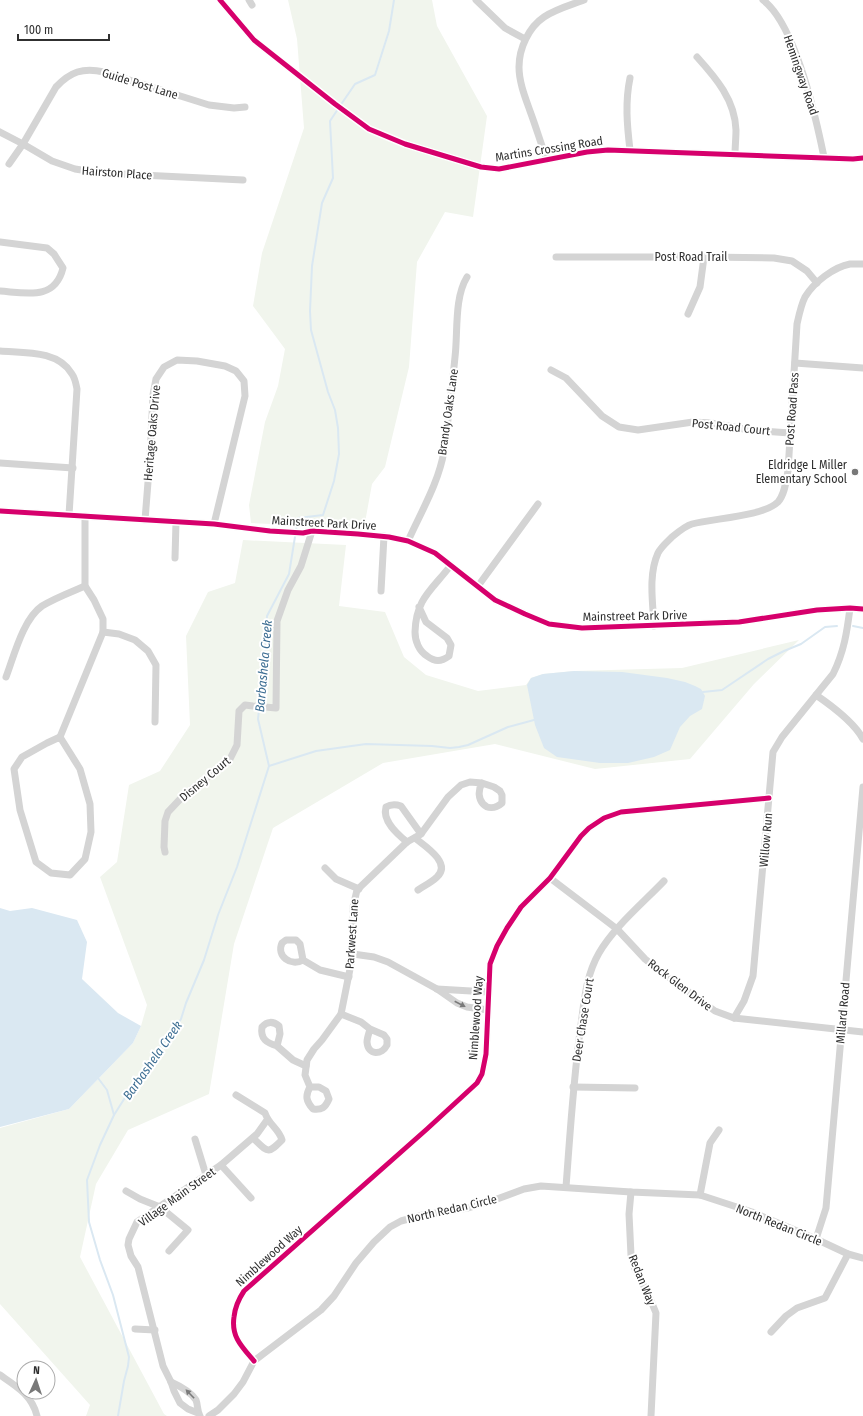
<svg xmlns="http://www.w3.org/2000/svg" width="863" height="1416" font-family="'Fira Sans Condensed',sans-serif">
  <style>
    .green { fill: #f1f5ed }
    .water { fill: #dae8f2 }
    .lines { fill: none; stroke-linecap: round; stroke-linejoin: round }
    .stream { stroke: #dae8f2; stroke-width: 2 }
    .street { stroke: #d4d4d4; stroke-width: 7 }
    .cycleway-casing { stroke: #fff; stroke-width: 8 }
    .cycleway { stroke: #d6006c; stroke-width: 5 }
    .oneway { fill: #7a7a7a }
    .poi-dot { fill: #787878; stroke: #fff; stroke-width: 1.5 }
    .labels { text-anchor: middle; stroke-width: 4; stroke-linejoin: round; paint-order: stroke }
    .street-label { font-size: 12px; fill: #303030; stroke: #fff }
    .poi-label { font-size: 12px; fill: #303030; stroke: #fff; text-anchor: end }
    .water-label { font-size: 13px; font-style: italic; fill: #3d6e93; stroke: #fff }
  </style>
  <rect width="100%" height="100%" fill="#fff"/>
  <!-- green -->
  <g class="green">
    <path d="M288,0H432L437,26L487,116L473,217L445,212L417,262L409,367L385,467L372,484L364,528L251,523L249,505L265,422L278,386L285,349L253,306L262,253L304,128L297,39Z"/>
    <path d="M243,540L346,545L339,606L385,612L404,657L426,675L478,691L526,685L531,678L543,674L574,671L682,668L799,640L754,684L690,759L595,769L495,744L383,763L273,828L234,944L209,1094L128,1130L96,1184L80,1257L164,1414L167,1416H86L90,1405L0,1304V1128L69,1109L133,1043L141,1026L147,1005L100,877L117,862L129,785L160,771L190,725L186,636L208,592L235,583Z"/>
  </g>
  <!-- water -->
  <g class="water">
    <path d="M574,671L622,672L667,678L685,682L695,686L701,689L705,696L702,709L690,716L680,727L670,750L654,757L628,763H600L557,757L544,748L535,725L527,685L531,678L543,674Z"/>
    <path d="M0,908L10,911L32,908L77,920L87,942L82,979L118,1013L141,1026L133,1043L69,1109L0,1127Z"/>
  </g>
  <g class="lines">
    <!-- stream -->
    <g class="stream">
      <path d="M340,106L355,84L375,75L389,31L394,0"/>
      <path d="M853,626L863,628"/>
      <path d="M703,692L722,690L768,659L784,651L801,644L825,627L837,626"/>
      <path d="M269,766L316,751L366,744L432,746L450,748L459,747L468,745L508,727L534,720"/>
      <path d="M98,1078L107,1090L114,1115"/>
      <path d="M118,1416L124,1381L128,1366L129,1357L113,1295L100,1260L89,1222L87,1180L100,1145L114,1115L145,1066L159,1048L172,1034L181,1019L186,1003L204,960L218,915L237,867L269,766L258,719L264,663L267,616L289,574L298,518L323,515L334,481L339,454L338,428L335,410L328,392L311,330L310,311L312,266L322,203L333,178L330,121L338,109"/>
    </g>
    <!-- street -->
    <g class="street">
      <path d="M220,0L254,40L335,104L369,129L405,144L481,167L499,169L587,152L608,150L853,159L863,158"/>
      <path d="M249,0L252,5"/>
      <path d="M476,0L505,28L525,39"/>
      <path d="M763,0C795,24 816,118 824,157"/>
      <path d="M697,57C716,78 735,100 736,130C736,138 735,147 735,155"/>
      <path d="M0,132L23,144L52,161L75,169L101,173L243,180"/>
      <path d="M630,150C627,125 625,102 630,78"/>
      <path d="M547,160C541,144 536,127 530,111C525,97 519,82 519,67C519,48 529,27 544,17C556,9 571,5 584,0"/>
      <path d="M9,164L23,144L56,87C70,72 83,67 104,72L209,105L234,108L245,107"/>
      <path d="M0,242L47,248L54,254L63,268C55,301 26,293 0,291"/>
      <path d="M556,257H704L774,258L792,261L807,271L817,283"/>
      <path d="M688,314L700,287L704,257"/>
      <path d="M0,351C24,353 58,350 72,374C75,378 76,384 77,389L69,515"/>
      <path d="M795,363L863,368"/>
      <path d="M551,370L566,378L602,416L619,427L638,430L693,422L711,423L750,430L790,433"/>
      <path d="M0,463L73,468"/>
      <path d="M0,511L214,524L270,531L303,533L312,531L358,534L389,537L408,541L435,553L495,600L525,614L549,624L582,628L739,622L817,610L850,608L863,609"/>
      <path d="M145,520L150,457L153,395L156,379L164,367L177,360L197,361L225,366L236,371L244,381L245,396L214,524"/>
      <path d="M408,541C421,512 439,482 444,451C448,420 452,388 455,357C458,333 454,298 467,277"/>
      <path d="M175,558L176,522"/>
      <path d="M478,586L538,504"/>
      <path d="M381,591L384,536"/>
      <path d="M419,607L426,622L447,638L451,645L449,656C441,662 435,662 427,656C419,651 415,641 415,632C416,598 432,590 451,565"/>
      <path d="M654,626C653,603 648,575 658,553C661,547 667,542 672,537C678,532 685,526 692,524C714,518 762,517 778,502C785,494 786,481 788,471L797,324C799,315 801,305 805,297C814,282 834,267 850,264C854,264 859,264 863,264"/>
      <path d="M103,632L119,634L135,640L148,651L156,665L155,722"/>
      <path d="M6,677C14,656 23,619 42,606C55,598 71,592 85,586"/>
      <path d="M816,695C832,706 854,722 863,739"/>
      <path d="M60,737L80,769L90,804L91,832L85,859L70,875L51,873L36,862L20,810L14,769L22,757L47,743Z"/>
      <path d="M60,737L103,632V619L94,600L85,586V516"/>
      <path d="M415,838C425,846 452,863 437,877C432,882 424,886 418,890"/>
      <path d="M407,842C397,834 382,821 386,807C391,804 395,804 401,806L421,834"/>
      <path d="M165,852L164,847L165,821L168,812L184,795L229,761L237,745L239,711L245,705L253,706L276,708L277,621L288,590L301,566L312,531"/>
      <path d="M325,868L336,879L359,889"/>
      <path d="M550,878L617,929L645,959L660,971L715,1011L734,1018L863,1032"/>
      <path d="M353,954L374,957L388,962L437,989L457,1003L467,1007L488,1010"/>
      <path d="M303,960C291,967 276,956 282,943L286,940H296L300,944L303,960L320,970L349,977"/>
      <path d="M437,989L488,992"/>
      <path d="M341,1014L361,1022L370,1029L384,1035L387,1039V1045C382,1055 368,1056 367,1042C367,1038 369,1033 370,1029"/>
      <path d="M734,1018L744,1001L753,976L773,752L782,737L833,674C844,652 847,632 850,608"/>
      <path d="M277,1046C267,1043 260,1039 262,1027C267,1021 273,1021 279,1026L280,1034L277,1046L293,1060L306,1066"/>
      <path d="M310,1087H319L326,1091L329,1099C325,1108 322,1110 313,1109C306,1101 305,1096 310,1087L305,1075L307,1060L314,1049L322,1040L341,1014L353,954V907L357,890L407,842L421,834L448,797L461,785L470,782L482,783L494,787L500,791L502,795V803C487,816 473,799 482,783"/>
      <path d="M573,1087L635,1088"/>
      <path d="M236,1095L265,1113C269,1125 279,1129 282,1140C267,1155 268,1152 253,1138"/>
      <path d="M195,1139L206,1175"/>
      <path d="M221,1165L251,1198"/>
      <path d="M566,1187C570,1135 573,1084 580,1032C584,1005 585,977 599,953C614,927 643,903 664,881"/>
      <path d="M126,1191L140,1199L160,1207L188,1230L169,1251"/>
      <path d="M631,1192L629,1214L631,1255L635,1269L649,1296L656,1313L651,1416"/>
      <path d="M700,1195L710,1143L719,1130"/>
      <path d="M816,1239L826,1208L863,787"/>
      <path d="M135,1329L155,1330"/>
      <path d="M771,1332L786,1316L797,1308L825,1298L848,1254"/>
      <path d="M254,1361C242,1347 231,1337 234,1317C235,1307 238,1300 244,1291L427,1129L477,1083L482,1074L486,1054L490,964L497,946L507,928L521,907L550,878L581,836L589,828L604,818L621,812L769,798"/>
      <path d="M0,1375C16,1386 32,1395 37,1416"/>
      <path d="M171,1382C180,1386 190,1391 196,1400C198,1405 197,1411 200,1416"/>
      <path d="M198,1413L188,1409L180,1403L174,1391L171,1382L163,1366L142,1283L138,1267L131,1256L128,1245L129,1239L137,1222L221,1165L257,1134L267,1120"/>
      <path d="M209,1416L218,1410L234,1394L243,1382L254,1361L321,1310L334,1296L356,1263L374,1242L390,1227L401,1221L423,1215L468,1208L489,1202L524,1189L541,1186L631,1192L700,1195L752,1212L816,1239L848,1254L863,1258"/>
    </g>
    <defs>
      <g id="cycleway">
        <path d="M220,0L254,40L335,104L369,129L405,144L481,167L499,169L587,152L608,150L853,159L863,158"/>
        <path d="M0,511L214,524L270,531L303,533L312,531L358,534L389,537L408,541L435,553L495,600L525,614L549,624L582,628L739,622L817,610L850,608L863,609"/>
        <path d="M254,1361C242,1347 231,1337 234,1317C235,1307 238,1300 244,1291L427,1129L477,1083L482,1074L486,1054L490,964L497,946L507,928L521,907L550,878L581,836L589,828L604,818L621,812L769,798"/>
      </g>
    </defs>
    <!-- cycleway casing -->
    <use href="#cycleway" class="cycleway-casing"/>
    <!-- cycleway -->
    <use href="#cycleway" class="cycleway"/>
  </g>
  <!-- one-way arrows -->
  <defs><path id="oneway-solid" d="M-6-.8H1V-3.2L6.5 0L1 3.2V.8H-6Z"/></defs>
  <g class="oneway">
    <use href="#oneway-solid" transform="translate(460 1004) rotate(27)"/>
    <use href="#oneway-solid" transform="translate(190 1394) rotate(-134)"/>
  </g>
  <!-- markers -->
  <circle class="poi-dot" cx="855" cy="472" r="4"/>
  <g class="labels">
    <!-- street labels -->
    <g class="street-label">
      <text transform="translate(801 75) rotate(71)" y="4">Hemingway Road</text>
      <text transform="translate(140 84) rotate(17)" y="4">Guide Post Lane</text>
      <text transform="translate(549 149) rotate(-9)" y="4">Martins Crossing Road</text>
      <text transform="translate(117 173) rotate(4)" y="4">Hairston Place</text>
      <text x="691" y="261">Post Road Trail</text>
      <text transform="translate(792 409) rotate(-86)" y="4">Post Road Pass</text>
      <text transform="translate(448 412) rotate(-82)" y="4">Brandy Oaks Lane</text>
      <text transform="translate(731 427) rotate(6)" y="4">Post Road Court</text>
      <text transform="translate(152 433) rotate(-85)" y="4">Heritage Oaks Drive</text>
      <text transform="translate(324 523) rotate(3)" y="4">Mainstreet Park Drive</text>
      <text transform="translate(635 616) rotate(-1)" y="4">Mainstreet Park Drive</text>
      <text transform="translate(205 779) rotate(-40)" y="4">Disney Court</text>
      <text transform="translate(766 840) rotate(-85)" y="4">Willow Run</text>
      <text transform="translate(352 934) rotate(-86)" y="4">Parkwest Lane</text>
      <text transform="translate(680 985) rotate(37)" y="4">Rock Glen Drive</text>
      <text transform="translate(843 1013) rotate(-85)" y="4">Millard Road</text>
      <text transform="translate(476 1018) rotate(-86)" y="4">Nimblewood Way</text>
      <text transform="translate(583 1020) rotate(-81)" y="4">Deer Chase Court</text>
      <text transform="translate(177 1197) rotate(-36)" y="4">Village Main Street</text>
      <text transform="translate(452 1209) rotate(-13)" y="4">North Redan Circle</text>
      <text transform="translate(779 1225) rotate(22)" y="4">North Redan Circle</text>
      <text transform="translate(269 1256) rotate(-42)" y="4">Nimblewood Way</text>
      <text transform="translate(642 1280) rotate(68)" y="4">Redan Way</text>
    </g>
    <!-- poi labels -->
    <g class="poi-label">
      <text x="847" y="469">Eldridge L Miller<tspan x="847" dy="14">Elementary School</tspan></text>
    </g>
    <!-- water labels -->
    <g class="water-label">
      <text transform="translate(263 666) rotate(-85)" y="5">Barbashela Creek</text>
      <text transform="translate(152 1060) rotate(-55)" y="5">Barbashela Creek</text>
    </g>
  </g>
  <!-- north arrow -->
  <g transform="translate(36 1380) rotate(3)"><circle r="19" fill="#ffffff" stroke="#acacac"/>
  <path d="M0-3L7 15L0 10L-7 15Z" fill="#787878"/>
  <text y="-6" font-size="11" font-weight="bold" text-anchor="middle" fill="#303030">N</text>
  </g>
  <!-- scale -->
  <path d="M18 34v6h91v-6" fill="none" stroke="#303030" stroke-width="2"/>
  <text x="24" y="34" font-size="12" fill="#303030" stroke="#ffffff" stroke-width="3" paint-order="stroke">100 m</text>
</svg>
